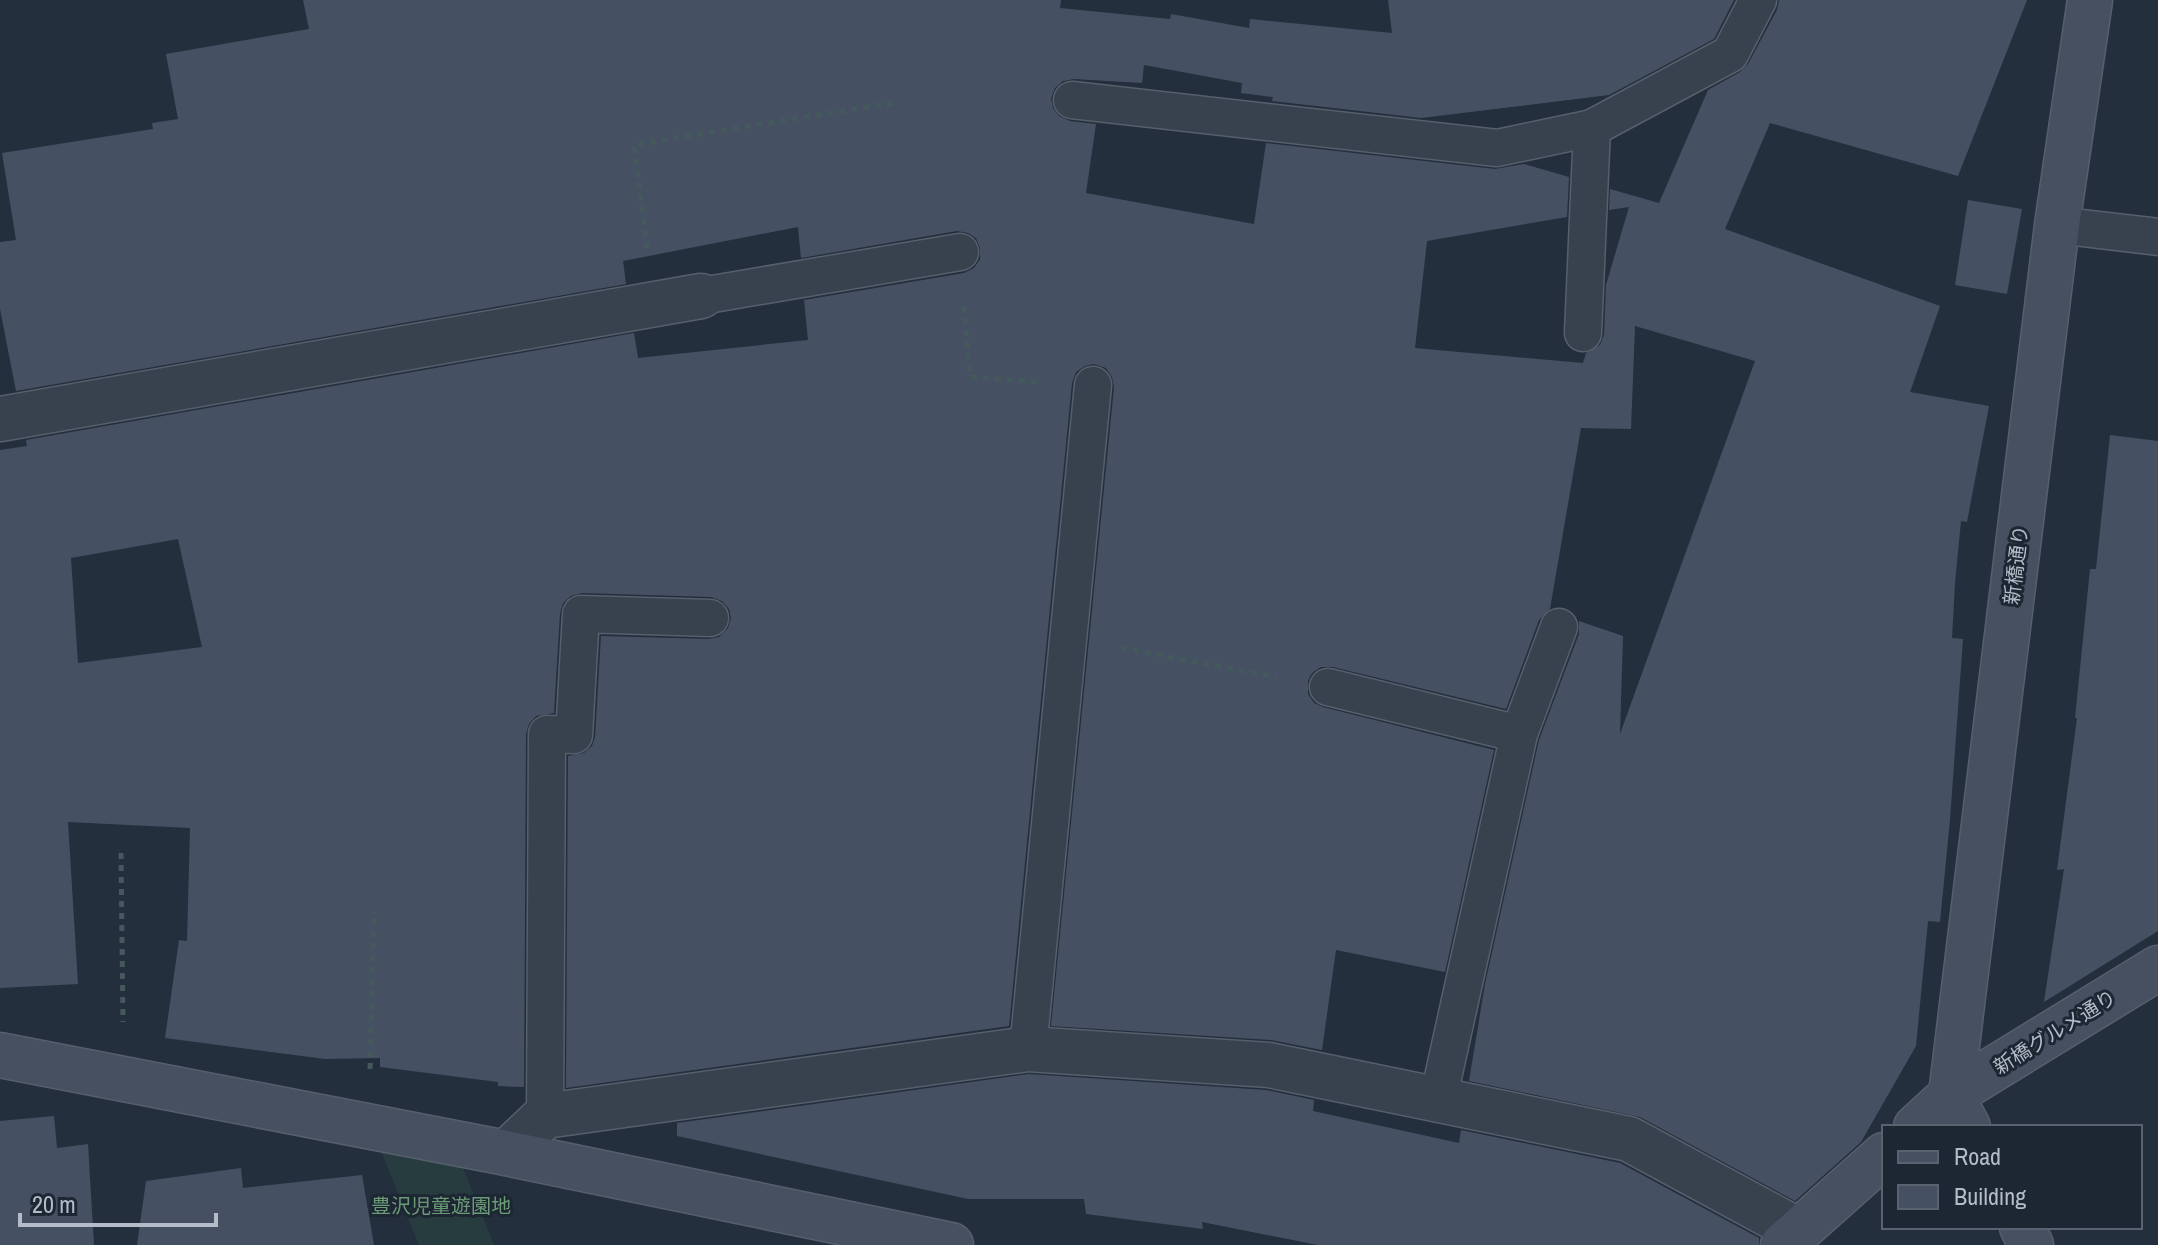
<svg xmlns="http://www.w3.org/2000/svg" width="2158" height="1245" font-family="'Archivo Narrow','Noto Sans JP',sans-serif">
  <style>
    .green { fill: #263c3f }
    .building { fill: #455162; fill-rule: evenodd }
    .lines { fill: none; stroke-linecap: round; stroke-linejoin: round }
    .lane-casing { stroke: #565f6c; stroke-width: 39 }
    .street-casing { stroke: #565f6c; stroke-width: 47 }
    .secondary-casing { stroke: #565f6c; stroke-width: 47 }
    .path { stroke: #44595c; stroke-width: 5; stroke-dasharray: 6 6; stroke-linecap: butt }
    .lane { stroke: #38414e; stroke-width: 36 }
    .street { stroke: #38414e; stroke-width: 44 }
    .secondary { stroke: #465061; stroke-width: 44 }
    .labels { text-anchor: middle; stroke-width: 6; stroke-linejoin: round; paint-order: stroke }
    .street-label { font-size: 20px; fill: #b4bcc9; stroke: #1d2633 }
    .park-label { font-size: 20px; fill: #6b9a76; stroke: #1d2633 }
  </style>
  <rect width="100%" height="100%" fill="#242f3e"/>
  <!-- green -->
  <path class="green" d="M379,1146L463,1168L494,1245H419Z"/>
  <!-- building -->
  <g class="building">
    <path d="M303,0H1061L1060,8L1170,19L1171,14L1249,28L1250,19L1392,33L1388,0H1734L1714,39L1609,95L1421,118L1272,101L1273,97L1241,93L1242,83L1144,65L1142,83L1074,79L1063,81L1055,88L1051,98L1053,108L1059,116L1070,121L1096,124L1086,193L1254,224L1266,143L1495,169L1524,164L1569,177L1567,217L1427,241L1415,348L1583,363L1586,353L1600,345L1604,335L1606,285L1629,207L1609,210L1610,189L1659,203L1708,90L1740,72L1748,64L1777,10L1779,0H2027L1958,176L1770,123L1725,229L1940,306L1910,392L1989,406L1967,522L1961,521L1955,583L1952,638L1963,639L1950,820L1940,922L1928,921L1916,1046L1861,1142L1795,1201L1640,1117L1469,1081L1485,984L1539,740L1579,634V621L1623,636L1620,734L1755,361L1635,326L1631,429L1581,428L1550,609L1539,620L1506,709L1333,667H1321L1312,673L1308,681V694L1314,703L1323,707L1494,750L1445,972L1336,950L1322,1050L1271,1040L1051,1026L1114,387L1112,377L1106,368L1094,364L1085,366L1076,372L1072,383L1009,1026L566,1088L568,756L584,753L592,746L595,737L601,636L709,639L719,637L728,628L731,618L729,609L722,601L711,597L582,593L571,596L563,603L560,613L554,713L536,716L529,724L526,734L524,1087L498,1086V1082L380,1067V1058L325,1059L165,1038L179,940L187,941L190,828L68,822L78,984L0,988V450L27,446L26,440L634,333L638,358L808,340L804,300L964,273L974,268L980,259V248L976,238L968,233L957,231L801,258L798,227L623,261L626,284L16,391L0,309V242L16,240L2,153L153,129L152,123L178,119L166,54L309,29ZM178,539L202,647L78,663L71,558Z"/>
    <path d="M1968,200L2022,209L2007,294L1955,285Z"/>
    <path d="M2110,435L2158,441V931L2044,1002L2064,869L2057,870L2077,718H2075L2090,569H2096Z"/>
    <path d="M1029,1074L1266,1090L1314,1100L1313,1111L1459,1143L1461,1130L1620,1163L1759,1238V1245H1318L1202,1222L1203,1229L1086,1214L1084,1199H968L677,1136V1123Z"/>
    <path d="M54,1116L57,1148L88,1144L94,1245H0V1121Z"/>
    <path d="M241,1168L243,1188L362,1175L374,1245H137L146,1181Z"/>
  </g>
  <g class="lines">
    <defs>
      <g id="lane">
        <path d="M1072,100L1497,148L1592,128L1730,54L1758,0"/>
        <path d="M2057,225L2158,237"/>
        <path d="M701,296L960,252"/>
        <path d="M1583,333L1592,128"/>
        <path d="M1328,687L1519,734"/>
        <path d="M1028,1049L1093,385"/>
        <path d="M1438,1100L1519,734L1559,627"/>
        <path d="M545,1116L547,734L574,735L581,614L710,618"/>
      </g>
      <g id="street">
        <path d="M0,419L701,296"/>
        <path d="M506,1153L545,1116L1028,1049L1269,1065L1629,1139L1799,1231"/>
      </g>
      <g id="secondary">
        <path d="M0,1055L506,1153L951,1245"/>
        <path d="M1916,1127L1951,1095L2158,968"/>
        <path d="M1968,1127L1951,1095L2057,225L2090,0"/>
        <path d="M2022,1227L2031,1245"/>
        <path d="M1783,1245L1884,1155"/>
      </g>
    </defs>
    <!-- lane casing -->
    <use href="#lane" class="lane-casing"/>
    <!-- street casing -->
    <use href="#street" class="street-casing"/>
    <!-- secondary casing -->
    <use href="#secondary" class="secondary-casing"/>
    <!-- path -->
    <g class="path">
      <path d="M647,248L634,145L897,102"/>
      <path d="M964,306L970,377L1040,382"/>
      <path d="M1121,648L1276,677"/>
      <path d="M121,853L123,1022"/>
      <path d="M370,1069L374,912"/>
    </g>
    <!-- lane -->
    <use href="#lane" class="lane"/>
    <!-- street -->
    <use href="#street" class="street"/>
    <!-- secondary -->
    <use href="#secondary" class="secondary"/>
  </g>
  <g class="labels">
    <!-- street labels -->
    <g class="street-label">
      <text transform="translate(2016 565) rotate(-83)" y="7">新橋通り</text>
      <text transform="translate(2055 1032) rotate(-32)" y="7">新橋グルメ通り</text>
    </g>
    <!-- park labels -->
    <g class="park-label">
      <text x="441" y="1213">豊沢児童遊園地</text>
    </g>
  </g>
  <!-- legend -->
  <rect x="1882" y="1125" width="260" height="104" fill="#1d2633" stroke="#59626f" stroke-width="2"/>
  <rect x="1898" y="1151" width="40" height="12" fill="#465061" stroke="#59626f" stroke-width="2"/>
  <text x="1954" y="1165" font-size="24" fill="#b4bcc9">Road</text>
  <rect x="1898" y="1185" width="40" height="24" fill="#455162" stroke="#59626f" stroke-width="2"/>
  <text x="1954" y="1205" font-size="24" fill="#b4bcc9">Building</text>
  <!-- scale -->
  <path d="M20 1213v12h196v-12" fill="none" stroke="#b4bcc9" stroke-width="4"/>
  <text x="32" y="1213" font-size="24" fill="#b4bcc9" stroke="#1d2633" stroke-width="6" paint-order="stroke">20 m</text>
</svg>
